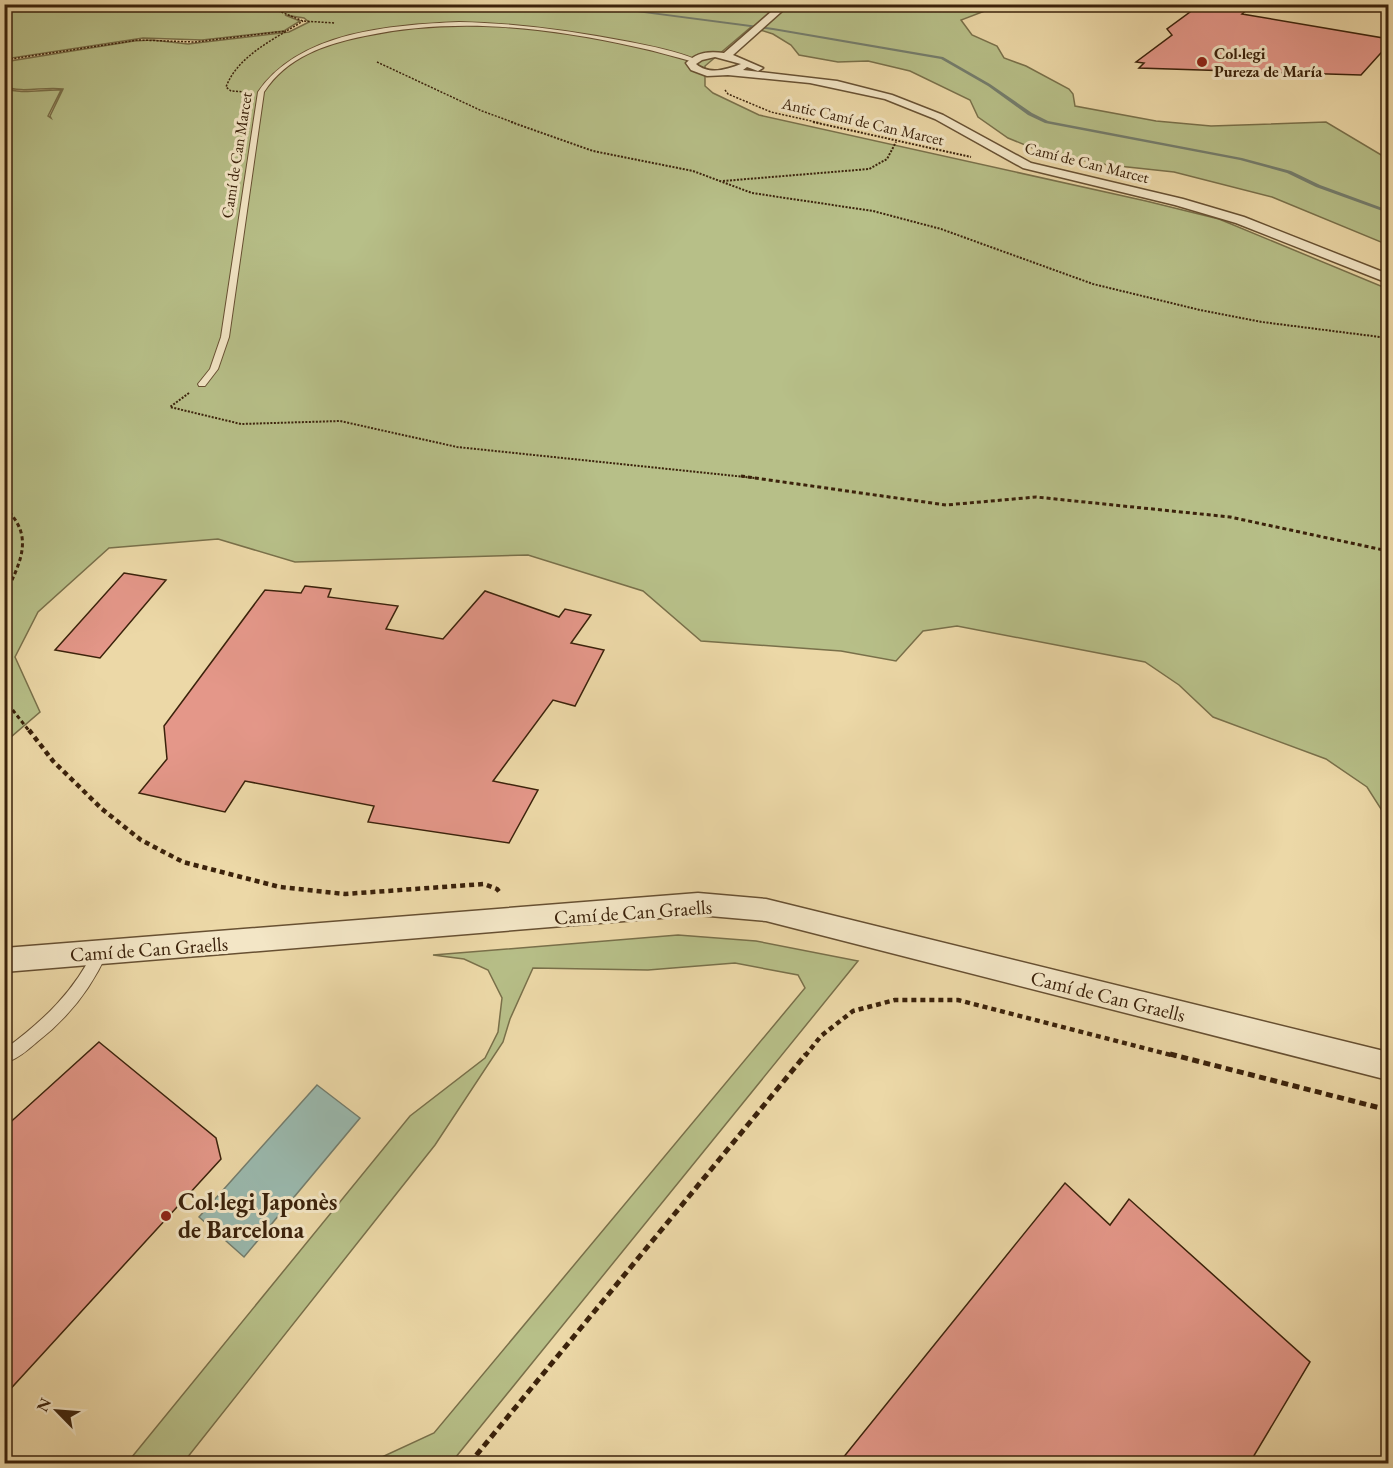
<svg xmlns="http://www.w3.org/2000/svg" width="1393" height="1468" font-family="'EB Garamond',serif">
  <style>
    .green { fill: #b7bf88; stroke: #79704a; stroke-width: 1.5 }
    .water { fill: #9ab9ae; stroke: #747d6d; stroke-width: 1.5 }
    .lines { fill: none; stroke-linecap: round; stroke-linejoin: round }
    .stream { fill: #747d6d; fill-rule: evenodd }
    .building { fill: #e49789; stroke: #3b220b; stroke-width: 1.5 }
    .lane-casing { stroke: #675032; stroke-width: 2 }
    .street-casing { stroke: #675032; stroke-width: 3 }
    .path-far4 { stroke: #3b220b; stroke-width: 1.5; stroke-dasharray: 2 1.5; stroke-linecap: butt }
    .path-far3 { stroke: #3b220b; stroke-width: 2; stroke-dasharray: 2 1.5; stroke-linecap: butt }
    .path-far2 { stroke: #3b220b; stroke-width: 3; stroke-dasharray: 4 3; stroke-linecap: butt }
    .path-far1 { stroke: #3b220b; stroke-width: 4.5; stroke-dasharray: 5 4; stroke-linecap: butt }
    .path { stroke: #3b220b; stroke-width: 5; stroke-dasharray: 7 4.5; stroke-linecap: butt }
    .lane { fill: #f3e6c6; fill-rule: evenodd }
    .street { fill: #f3e6c6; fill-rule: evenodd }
    .poi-dot { fill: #8f2418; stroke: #f3e6c6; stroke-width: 2 }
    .labels { text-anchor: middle; stroke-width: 6; stroke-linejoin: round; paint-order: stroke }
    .far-poi-label { font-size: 16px; font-weight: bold; fill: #3b220b; stroke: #f3e6c6; text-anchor: start }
    .far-street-label { font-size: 16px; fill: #3b220b; stroke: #f3e6c6 }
    .street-label { font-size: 20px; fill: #3b220b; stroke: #f3e6c6 }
    .near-poi-label { font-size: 24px; font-weight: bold; fill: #3b220b; stroke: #f3e6c6; text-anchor: start }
  </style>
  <rect width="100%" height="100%" fill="#ecd8a7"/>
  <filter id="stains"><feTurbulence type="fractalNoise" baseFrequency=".00333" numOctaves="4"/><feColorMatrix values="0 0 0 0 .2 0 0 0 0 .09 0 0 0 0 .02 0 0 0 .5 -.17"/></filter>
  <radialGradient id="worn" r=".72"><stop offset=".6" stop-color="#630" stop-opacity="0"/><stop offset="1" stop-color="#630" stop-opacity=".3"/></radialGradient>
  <!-- green -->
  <g class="green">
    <path d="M1003,4L961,20L972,35L997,46L1004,58L1026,66L1069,89L1073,94L1075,106L1156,121L1211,126L1326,122L1388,159V245L1272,197L1174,172L1109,165L1047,154L1008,138L978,117L970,100L910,71L868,61L838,62L799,55L791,45L773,34L751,27L705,66V86L713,93L759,115L1146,201L1219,219L1388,289V820L1367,787L1326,759L1213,717L1179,685L1145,662L957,626L923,631L896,661L841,651L701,641L643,591L528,555L295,562L218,539L109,548L38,612L15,657L40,712L5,742V88C20,95 43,89 61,90L48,116L51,118L50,116L63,89C44,86 21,94 5,86L7,82L5,77L4,62L134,41L152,40L188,44L289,32L309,22L304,18L285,15L300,21L284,31L202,40L143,38L5,59V5Z"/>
    <path d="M678,935L756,941L858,961L451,1463H369L434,1433L805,988L798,975L735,963L648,970L533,968L510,1019L503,1042L435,1145L183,1463H127L410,1116L485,1058L498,1032L502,998L488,970L464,959L433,955Z"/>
  </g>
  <!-- water -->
  <path class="water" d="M317,1085L360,1118L244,1257L199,1217Z"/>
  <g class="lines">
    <!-- stream -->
    <path class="stream" d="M576,4H589L773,28L943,57L990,84L1032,113L1048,121L1242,158L1291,171L1320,185L1388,210V213L1316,187L1287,173L1240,160L1045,123L1028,115L988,86L941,59L773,30Z"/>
  </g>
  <!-- building -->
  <g class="building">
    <path d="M1201,4H1254L1242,14L1389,39V44L1361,75L1139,68L1144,63L1136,62L1172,35L1167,29Z"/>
    <path d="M124,573L166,580L100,658L55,650Z"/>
    <path d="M305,586L331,589L328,597L398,606L386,629L443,639L485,591L559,617L565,609L591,615L571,643L604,650L575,706L553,700L493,781L538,790L509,843L368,822L374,806L245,781L225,812L139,793L167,759L164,726L265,590L301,593Z"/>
    <path d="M99,1042L216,1138L221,1159L4,1396V1128Z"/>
    <path d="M1065,1183L1110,1225L1129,1199L1310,1362L1249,1464H838Z"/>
  </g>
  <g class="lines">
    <defs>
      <g id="lane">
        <path d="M459,22C517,23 573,31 630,42C650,46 678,51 697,60L694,62C675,57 656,51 636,47C546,27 456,17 365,36C325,44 287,57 264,92L229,337L218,369L205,386H199L198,384L210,369L221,337L258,92C300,31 392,25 459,22Z"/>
        <path d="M100,947L105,948L107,953C91,989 68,1018 37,1042C29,1049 20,1057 10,1061L5,1059V1049C43,1021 75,991 95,948Z"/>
      </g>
      <g id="street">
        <path d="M780,4H790L733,55L763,68L758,71L747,67L743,70L837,81L892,95L943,115L1031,163L1183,199L1244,217L1388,274V283L1236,223L1175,205L1023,168L935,119L885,99L810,83L728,75L707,76L691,70L686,63C697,52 709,51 724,53ZM715,57L741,64C726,70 709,75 696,64L702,60Z"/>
        <path d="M698,893L766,899L1388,1052V1080L766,921L698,915L4,972V948Z"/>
      </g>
    </defs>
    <!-- lane casing -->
    <use href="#lane" class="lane-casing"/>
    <!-- street casing -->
    <use href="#street" class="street-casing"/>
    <!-- path-far4 -->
    <g class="path-far4">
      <path d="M262,4L303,21L335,23"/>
      <path d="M4,60L138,40L195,42L286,31"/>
      <path d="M377,62L482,111L515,123"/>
      <path d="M725,90L728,94L771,112L820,123"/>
      <path d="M245,92L231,91L226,87C238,55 275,39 303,21"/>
    </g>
    <!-- path-far3 -->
    <g class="path-far3">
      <path d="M511,122L593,151L693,171L752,193L873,211L941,229L1093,284L1200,310L1262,322L1388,338"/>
      <path d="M813,122L971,157"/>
      <path d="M723,181L869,169L887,159L896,142"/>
      <path d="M189,393L170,407L241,424L340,421L457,447L755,478"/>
    </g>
    <!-- path-far2 -->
    <g class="path-far2">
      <path d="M741,476L946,505L1036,497L1230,517L1388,551"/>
      <path d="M4,507C36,536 20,563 4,597"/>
      <path d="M4,699L30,732"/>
    </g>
    <!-- path-far1 -->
    <g class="path-far1">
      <path d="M29,730L53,761L102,809L141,840L183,862L280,887L345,894L484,884L497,889L501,894"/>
      <path d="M805,1056L821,1036L853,1011L895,1000H958L1175,1056"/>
    </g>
    <!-- path -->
    <g class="path">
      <path d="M1170,1054L1388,1110"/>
      <path d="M469,1464L806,1054"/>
    </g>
    <!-- lane -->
    <use href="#lane" class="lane"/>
    <!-- street -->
    <use href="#street" class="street"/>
  </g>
  <!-- markers -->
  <g class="poi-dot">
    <circle cx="1202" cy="62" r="6"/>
    <circle cx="166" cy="1216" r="6"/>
  </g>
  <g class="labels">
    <!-- far-poi labels -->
    <g class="far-poi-label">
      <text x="1214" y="59">Col·legi<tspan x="1214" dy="18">Pureza de María</tspan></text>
    </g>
    <!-- far-street labels -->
    <g class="far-street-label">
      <text transform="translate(863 121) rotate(13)" y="6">Antic Camí de Can Marcet</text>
      <text transform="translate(236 155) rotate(-81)" y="6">Camí de Can Marcet</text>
      <text transform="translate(1087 162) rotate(14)" y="6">Camí de Can Marcet</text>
    </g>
    <!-- street labels -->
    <g class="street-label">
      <text transform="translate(633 912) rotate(-4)" y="7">Camí de Can Graells</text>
      <text transform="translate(149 949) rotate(-4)" y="7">Camí de Can Graells</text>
      <text transform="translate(1108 996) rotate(14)" y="7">Camí de Can Graells</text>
    </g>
    <!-- near-poi labels -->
    <g class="near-poi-label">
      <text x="178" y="1210">Col·legi Japonès<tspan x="178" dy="28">de Barcelona</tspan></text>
    </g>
  </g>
  <!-- margin -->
  <rect width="1393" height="1468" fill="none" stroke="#ecd8a7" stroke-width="24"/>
  <rect x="6" y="6" width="1381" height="1456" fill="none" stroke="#3b220b" stroke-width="3"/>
  <rect x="12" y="12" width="1369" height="1444" fill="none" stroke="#3b220b" stroke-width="1.5"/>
  <!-- north arrow -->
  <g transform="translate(57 1411) rotate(295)" stroke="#f3e6c6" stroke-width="4.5" paint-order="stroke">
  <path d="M0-4.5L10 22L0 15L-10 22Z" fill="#3b220b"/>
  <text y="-9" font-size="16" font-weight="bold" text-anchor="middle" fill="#3b220b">N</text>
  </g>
  <rect width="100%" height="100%" filter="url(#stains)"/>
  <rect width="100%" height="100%" fill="url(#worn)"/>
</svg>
